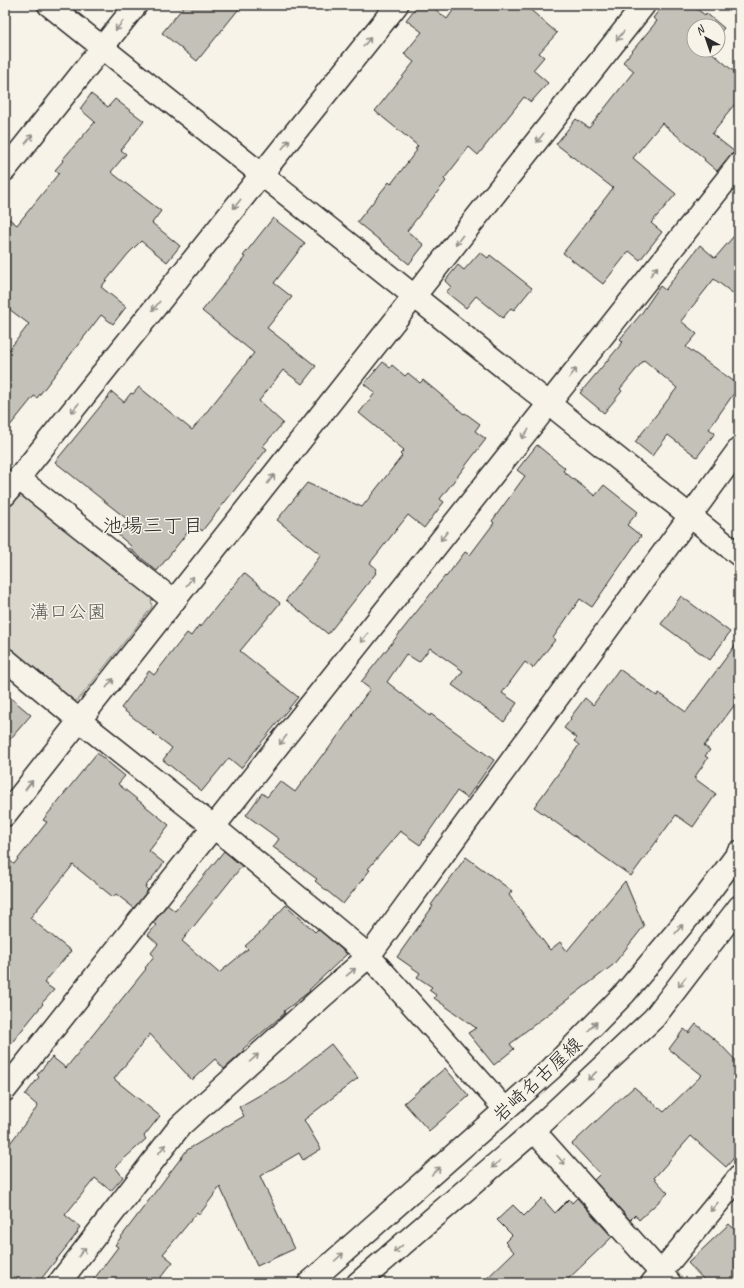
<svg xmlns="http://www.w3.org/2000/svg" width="744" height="1288" font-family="Caveat,'Klee One',sans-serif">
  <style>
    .green { fill: #dad6cc; stroke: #82807c }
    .building { fill: #c4c1b9; stroke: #2b2b2b }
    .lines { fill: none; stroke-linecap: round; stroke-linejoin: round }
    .minor-casing { stroke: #2b2b2b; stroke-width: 25 }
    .tertiary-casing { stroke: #2b2b2b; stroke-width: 25 }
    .secondary-casing { stroke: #2b2b2b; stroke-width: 25 }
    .minor { stroke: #f7f3e8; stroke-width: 22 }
    .tertiary { stroke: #f7f3e8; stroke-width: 22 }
    .secondary { stroke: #f7f3e8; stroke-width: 22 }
    .oneway { stroke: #918f8a }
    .labels { text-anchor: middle; stroke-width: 3; stroke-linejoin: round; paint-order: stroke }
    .park-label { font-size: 19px; fill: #575653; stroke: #f7f3e8 }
    .street-label { font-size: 19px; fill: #2b2b2b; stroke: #f7f3e8 }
    .neighbourhood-label { font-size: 20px; fill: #2b2b2b; stroke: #f7f3e8 }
  </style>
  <rect width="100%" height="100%" fill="#f7f3e8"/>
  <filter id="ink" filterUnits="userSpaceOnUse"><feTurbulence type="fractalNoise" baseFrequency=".025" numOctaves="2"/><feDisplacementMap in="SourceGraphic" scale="8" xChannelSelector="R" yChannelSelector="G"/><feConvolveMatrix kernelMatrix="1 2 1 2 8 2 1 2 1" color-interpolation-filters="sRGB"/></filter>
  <g filter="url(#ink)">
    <!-- green -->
    <path class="green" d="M25,496L151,597L152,607L78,700L70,702L5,648V509L14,498Z"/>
    <!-- building -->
    <g class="building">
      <path d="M185,5H242L197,61L162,33Z"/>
      <path d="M418,5H430L447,19L457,5H525L557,33L539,53L544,57L533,70L548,83L531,102L524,97L478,155L469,147L444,179L446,181L407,231L424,245L409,264L357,222L389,182L391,184L417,150L415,149L418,146L375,111L414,62L404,54L422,32L406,20Z"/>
      <path d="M663,5H691L705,15L706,13L724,28L718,35V26H694V50H709L739,76V99L724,117L725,118L712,134L735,152L729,156L717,171L704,160L705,159L662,123L633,158L676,194L651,223L662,232L640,260L629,251L603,284L563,253L613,188L556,144L576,119L589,128L634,71L623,62L657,21L653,18Z"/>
      <path d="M91,94L108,107L115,99L144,121L121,150L126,154L111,172L161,211L152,223L180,246L167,262L141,241L128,254L101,287L126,307L113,324L101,315L37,398L34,396L5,432V355L29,324L5,306V216L17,225L59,173L55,170L63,161L62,160L95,122L80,109Z"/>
      <path d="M273,218L305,243L274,283L292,297L267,328L316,366L302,384L283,370L259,401L283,423L263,446L267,449L202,531L194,524L157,571L129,548L131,546L117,534L128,520L55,462L112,392L124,402L131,393L133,394L139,387L192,430L254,353L202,311L245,257L243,256Z"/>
      <path d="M739,230V298L714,279L681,321L697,334L686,347L739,385V386L709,429L715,433L697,457L668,435L652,456L635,442L677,388L644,360L620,389L622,391L604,413L580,393L623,342L620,339L641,314L660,286L665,290L700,245L715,258Z"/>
      <path d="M480,252L488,258L490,255L532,288L514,310L511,308L503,318L476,296L466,308L446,292L451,287L445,281L458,265L464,270Z"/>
      <path d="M383,362L390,368L392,365L405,376L408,373L420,383L423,380L464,414L465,413L480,424L475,431L486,439L440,499L444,502L424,528L408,515L370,563L377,569L375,572L376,573L328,634L286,600L321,555L277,520L307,483L362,507L402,456L400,454L404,450L359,413L375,393L364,384Z"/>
      <path d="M537,445L565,468L563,471L595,496L604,485L638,512L627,525L641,536L592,607L580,599L553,638L555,640L533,668L525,662L502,693L517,703L504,722L452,685L463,671L430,648L419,662L406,654L387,682L430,716L431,714L494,760L467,798L457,791L420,845L400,831L368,869L370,870L343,904L315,881L317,879L273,847L279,839L246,815L262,793L267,797L280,781L295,792L323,754L324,755L353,715L352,714L370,689L361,682L445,576L446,577L465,552L470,555L494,523L492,521L525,476L517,470Z"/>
      <path d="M244,573L280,603L240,651L298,697L241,768L229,758L202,791L163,760L172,748L121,708L149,671L154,675L187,633L191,636L199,625L200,627Z"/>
      <path d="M681,596L730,632L710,660L661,624Z"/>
      <path d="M739,640V699L704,746L710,750L705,756L708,758L694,778L716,794L693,827L676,815L631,876L534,807L579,745L574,741L577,738L564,728L571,719L570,718L585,698L593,705L619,669L657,696L659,693L686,712Z"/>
      <path d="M5,693L31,715L5,745Z"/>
      <path d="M97,753L125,776L118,784L169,825L149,851L164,863L145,887L148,890L134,908L116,894L113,897L73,865L30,918L71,951L44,983L54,990L42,1003L43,1004L5,1051V857L14,864L47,822L43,820Z"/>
      <path d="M224,851L242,866L182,941L219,973L248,949L245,946L260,933L286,905L315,932L318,929L347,954L309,990L310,991L284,1011L285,1013L243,1049L244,1051L224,1069L215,1059L192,1080L150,1034L114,1079L160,1116L144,1136L146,1139L115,1167L123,1177L111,1191L95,1178L65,1215L80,1227L77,1231L78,1232L38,1283H5V1150L38,1106L25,1095L39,1077L37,1075L52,1057L66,1068L146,969L145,968L154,956L151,953L158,944L148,935L156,925L153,923L167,905L175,911Z"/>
      <path d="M466,857L512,891L509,895L550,950L560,942L567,951L625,881L644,926L613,965L522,1034V1035L510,1044L514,1049L494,1065L468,1033L476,1028L434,998L436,995L429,990L432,987L417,977L420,973L397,957L433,906L431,905Z"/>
      <path d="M696,1024L720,1044L739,1064V1152L726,1167L691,1136L654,1178L668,1193L639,1220L635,1215L630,1220L594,1180L600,1174L572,1144L625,1094H626L634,1087L664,1112L702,1075L669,1049L684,1029L689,1033Z"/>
      <path d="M331,1044L358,1078L304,1120L321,1149L303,1160L299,1153L260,1176L294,1249L257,1266L220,1187L199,1215L197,1213L163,1254L173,1262L156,1283H91L118,1247L115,1245L187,1150L244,1116L239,1107L286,1080Z"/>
      <path d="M445,1068L469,1096L429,1131L404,1103Z"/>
      <path d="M542,1198L555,1213L569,1199L572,1203L577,1198L612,1237L564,1283H482L514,1252L505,1242L512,1235L497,1220L513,1205L524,1216Z"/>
      <path d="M729,1224L739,1234V1283H707L688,1263Z"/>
    </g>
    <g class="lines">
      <defs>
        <g id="minor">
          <path d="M5,170L136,5"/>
          <path d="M18,478L174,601"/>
          <path d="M5,495L397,5"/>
          <path d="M5,659L80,721L214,827L369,956L505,1109"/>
          <path d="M5,815L644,5"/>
          <path d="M5,1090L739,164"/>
          <path d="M534,1131L670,1283"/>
          <path d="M59,1283L180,1126L322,997L369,956L739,449"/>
          <path d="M652,1283L739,1177"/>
        </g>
        <path id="tertiary" d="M49,5L739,555"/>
        <g id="secondary">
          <path d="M309,1283L551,1069L625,993L704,899L739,852"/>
          <path d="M358,1283L534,1131L654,1018L739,907"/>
        </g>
      </defs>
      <!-- minor casing -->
      <use href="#minor" class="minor-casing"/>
      <!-- tertiary casing -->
      <use href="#tertiary" class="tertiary-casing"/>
      <!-- secondary casing -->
      <use href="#secondary" class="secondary-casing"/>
      <!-- minor -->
      <use href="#minor" class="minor"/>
      <!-- tertiary -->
      <use href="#tertiary" class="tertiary"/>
      <!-- secondary -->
      <use href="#secondary" class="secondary"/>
    </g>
    <!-- one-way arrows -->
    <defs><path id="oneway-shaft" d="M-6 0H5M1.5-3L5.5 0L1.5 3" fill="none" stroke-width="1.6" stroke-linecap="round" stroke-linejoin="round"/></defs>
    <g class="oneway">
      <use href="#oneway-shaft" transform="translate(119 26) rotate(128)"/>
      <use href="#oneway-shaft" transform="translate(620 36) rotate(128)"/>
      <use href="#oneway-shaft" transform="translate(367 42) rotate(-51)"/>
      <use href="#oneway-shaft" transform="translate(540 138) rotate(128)"/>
      <use href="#oneway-shaft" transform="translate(29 139) rotate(-52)"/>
      <use href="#oneway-shaft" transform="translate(286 144) rotate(-51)"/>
      <use href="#oneway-shaft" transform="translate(237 204) rotate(129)"/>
      <use href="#oneway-shaft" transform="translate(459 240) rotate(128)"/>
      <use href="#oneway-shaft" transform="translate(654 271) rotate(-52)"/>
      <use href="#oneway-shaft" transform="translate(156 306) rotate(129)"/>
      <use href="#oneway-shaft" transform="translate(573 373) rotate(-52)"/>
      <use href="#oneway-shaft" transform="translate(75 408) rotate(129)"/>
      <use href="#oneway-shaft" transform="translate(525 434) rotate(128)"/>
      <use href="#oneway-shaft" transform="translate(271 479) rotate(-52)"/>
      <use href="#oneway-shaft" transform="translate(444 536) rotate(128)"/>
      <use href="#oneway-shaft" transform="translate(190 581) rotate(-52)"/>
      <use href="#oneway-shaft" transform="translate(364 638) rotate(128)"/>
      <use href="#oneway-shaft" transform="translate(110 683) rotate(-52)"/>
      <use href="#oneway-shaft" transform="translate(283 740) rotate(128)"/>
      <use href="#oneway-shaft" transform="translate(29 785) rotate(-52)"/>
      <use href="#oneway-shaft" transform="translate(679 929) rotate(-50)"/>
      <use href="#oneway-shaft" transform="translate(351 972) rotate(-40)"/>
      <use href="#oneway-shaft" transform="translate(682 982) rotate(127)"/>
      <use href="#oneway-shaft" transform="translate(593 1026) rotate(-46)"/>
      <use href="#oneway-shaft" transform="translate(254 1058) rotate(-42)"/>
      <use href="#oneway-shaft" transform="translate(592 1076) rotate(137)"/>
      <use href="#oneway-shaft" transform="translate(162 1149) rotate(-52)"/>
      <use href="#oneway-shaft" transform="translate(561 1160) rotate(48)"/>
      <use href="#oneway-shaft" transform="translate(496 1164) rotate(139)"/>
      <use href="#oneway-shaft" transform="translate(436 1171) rotate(-42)"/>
      <use href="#oneway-shaft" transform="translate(714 1207) rotate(130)"/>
      <use href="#oneway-shaft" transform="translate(398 1249) rotate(140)"/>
      <use href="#oneway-shaft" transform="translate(82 1252) rotate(-52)"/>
      <use href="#oneway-shaft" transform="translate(339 1257) rotate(-42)"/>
    </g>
  </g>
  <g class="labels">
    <!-- park labels -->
    <g class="park-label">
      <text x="68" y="618">溝口公園</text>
    </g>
    <!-- street labels -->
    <g class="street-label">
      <text transform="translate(537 1079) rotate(-43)" y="7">岩崎名古屋線</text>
    </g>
    <!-- neighbourhood labels -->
    <g class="neighbourhood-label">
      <text x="153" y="532">池場三丁目</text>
    </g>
  </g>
  <!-- margin -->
  <rect width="744" height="1288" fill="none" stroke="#f7f3e8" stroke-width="20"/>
  <rect x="10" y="10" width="724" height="1268" fill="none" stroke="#2b2b2b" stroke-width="1.5" filter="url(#ink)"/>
  <!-- north arrow -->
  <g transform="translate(706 38) rotate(320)"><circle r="19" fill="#f7f3e8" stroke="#a5a39c"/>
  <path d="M0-3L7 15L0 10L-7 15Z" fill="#2b2b2b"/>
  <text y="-6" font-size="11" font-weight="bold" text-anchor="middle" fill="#2b2b2b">N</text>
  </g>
</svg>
